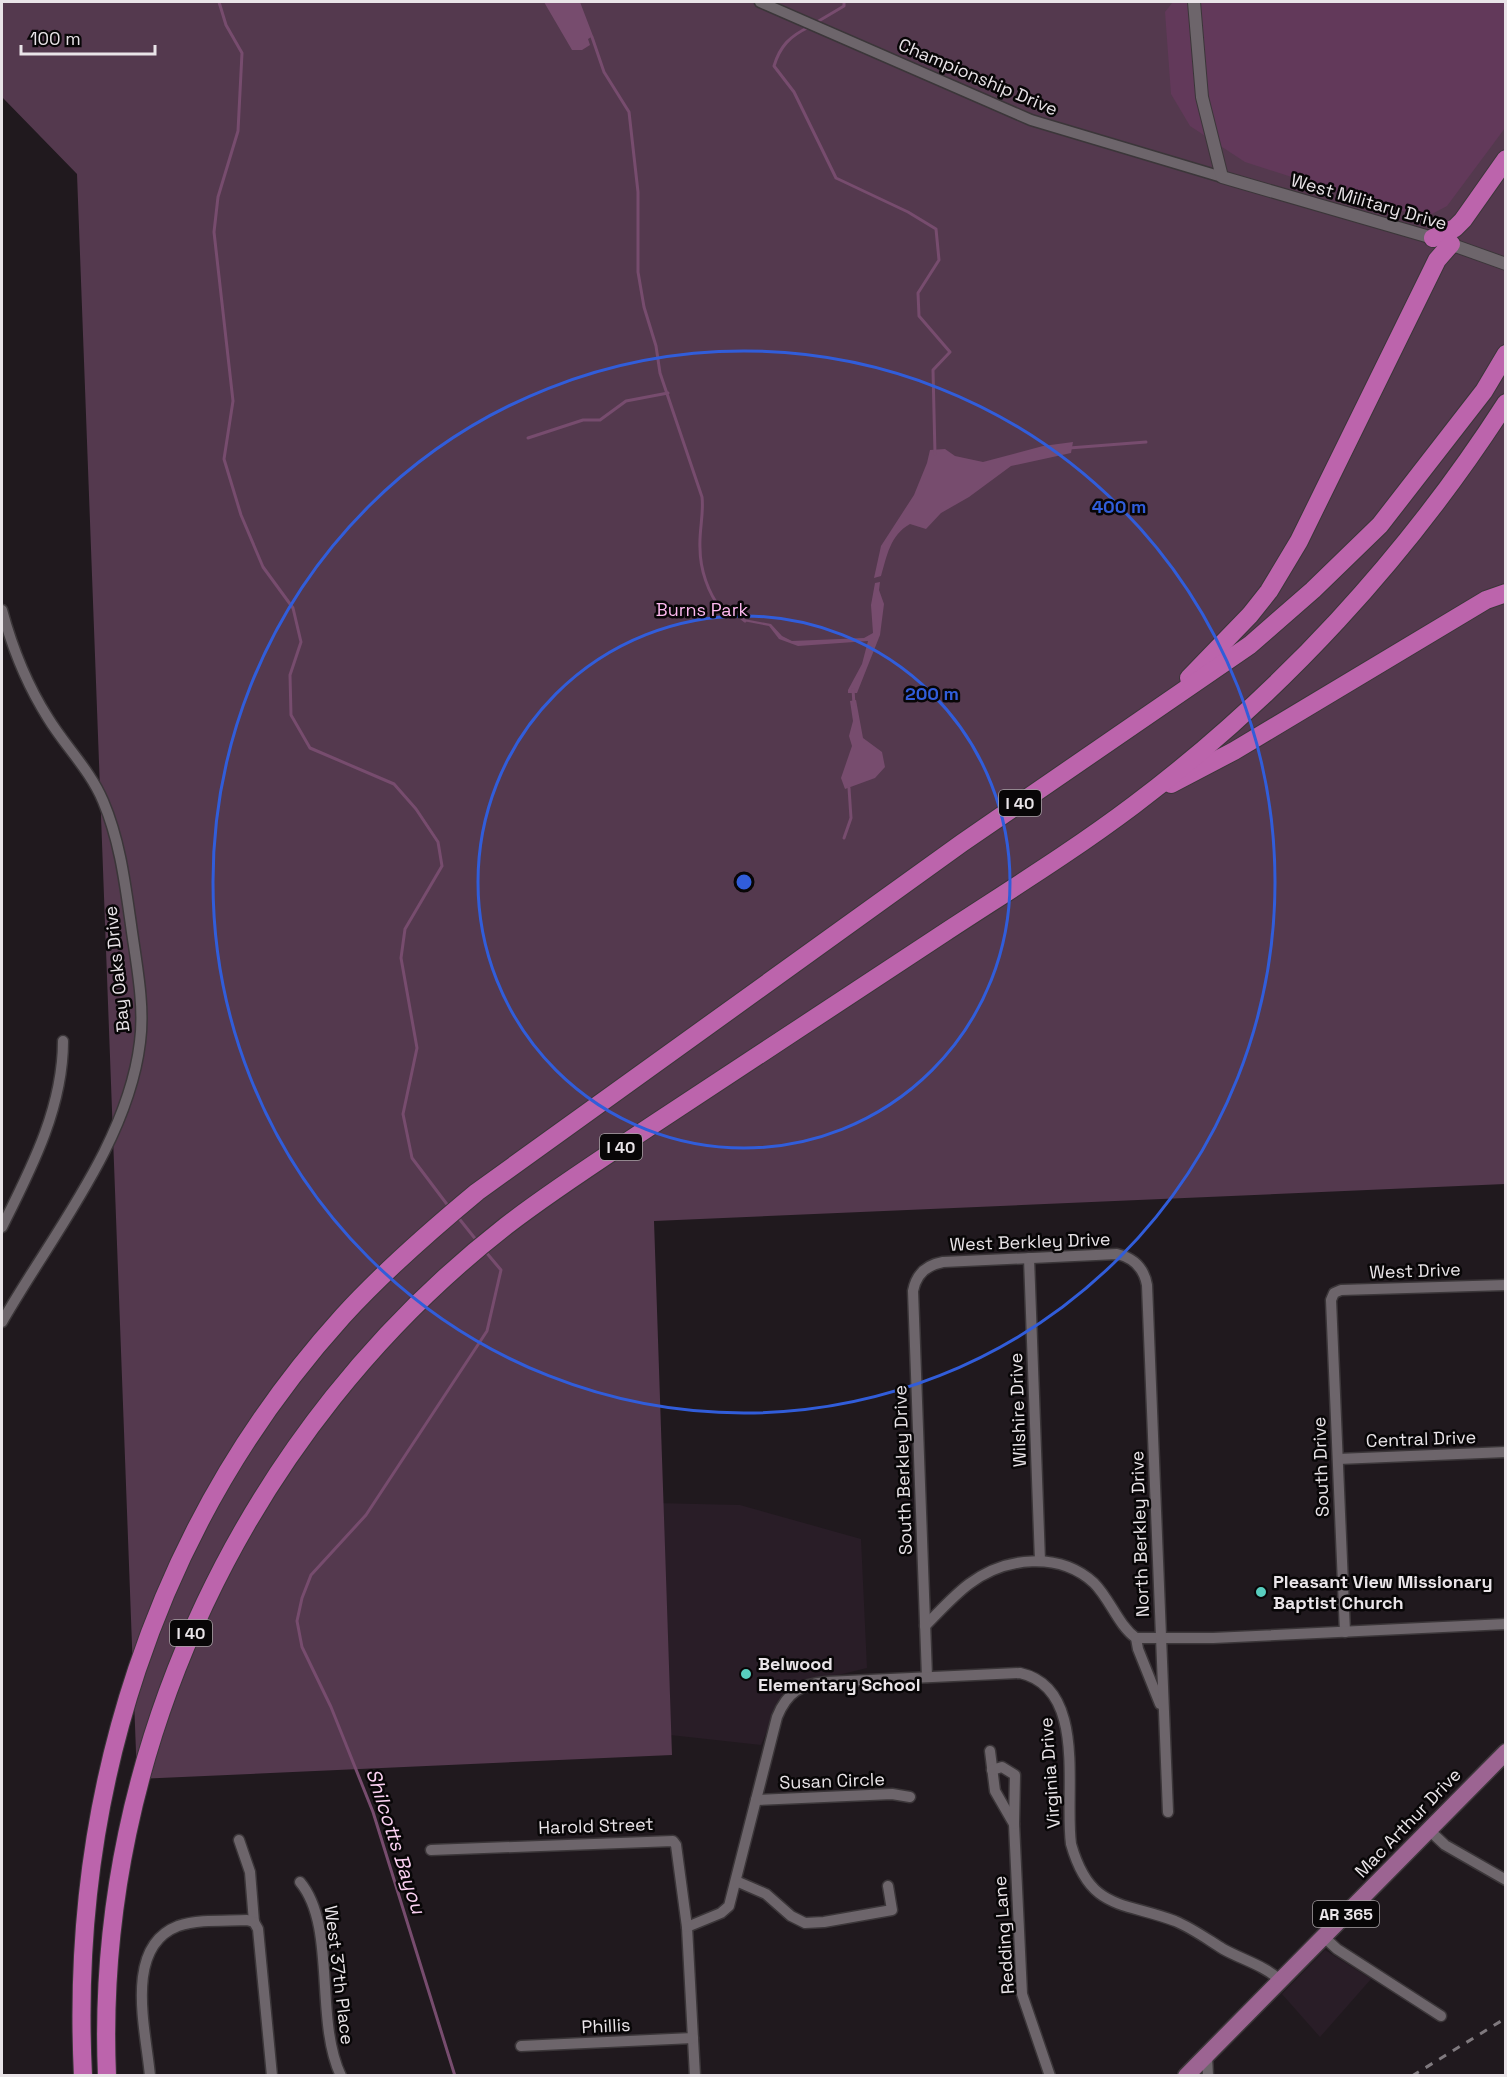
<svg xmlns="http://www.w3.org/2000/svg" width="1507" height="2077" font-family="'Space Grotesk',sans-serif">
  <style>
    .built { fill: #291d27 }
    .green { fill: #54394e }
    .forest { fill: #62395a }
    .water { fill: #774c6e }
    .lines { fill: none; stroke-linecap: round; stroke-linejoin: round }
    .stream { stroke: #774c6e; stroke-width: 3 }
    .minor-casing { stroke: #3b3639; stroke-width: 13 }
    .tertiary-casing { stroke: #3b3639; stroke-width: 14 }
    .primary-casing { stroke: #3b3639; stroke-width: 19 }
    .motorway-casing { stroke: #3b3639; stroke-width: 20 }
    .minor { stroke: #6d656b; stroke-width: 10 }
    .tertiary { stroke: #6d656b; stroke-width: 12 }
    .primary { stroke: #9c6492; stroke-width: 16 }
    .motorway { stroke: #bc64ac; stroke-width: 18 }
    .rail { stroke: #7f797e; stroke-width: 3; stroke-dasharray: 8 8; stroke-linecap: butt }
    .ring { fill: none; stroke: #315dda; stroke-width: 3 }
    .poi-dot { fill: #58cebf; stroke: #080607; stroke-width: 2 }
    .labels { text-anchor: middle; stroke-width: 5; stroke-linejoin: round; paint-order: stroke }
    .shield { fill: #080607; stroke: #a6a1a4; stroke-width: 1.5 }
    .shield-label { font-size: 16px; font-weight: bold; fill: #e9e4e8 }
    .street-label { font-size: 18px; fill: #e9e4e8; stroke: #080607 }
    .park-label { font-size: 18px; fill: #fdb8ef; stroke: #080607 }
    .poi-label { font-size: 18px; font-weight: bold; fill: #e9e4e8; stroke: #080607; text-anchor: start }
    .water-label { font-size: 20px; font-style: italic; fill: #fbd1f2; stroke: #080607 }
    .centre { fill: #315dda; stroke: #080607; stroke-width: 3 }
    .ring-label { font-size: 18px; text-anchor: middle; font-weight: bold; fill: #315dda; stroke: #080607; stroke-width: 5; stroke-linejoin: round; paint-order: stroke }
  </style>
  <rect width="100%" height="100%" fill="#20191e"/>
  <!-- built -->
  <g class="built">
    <path d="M655,1503L740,1505L861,1539L867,1668L785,1688L761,1745L652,1733Z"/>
    <path d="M1325,1950L1371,1979L1320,2037L1282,1994Z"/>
  </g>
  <!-- green -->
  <path class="green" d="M2,2H1505V1184L654,1221L672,1755L137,1779L77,174L2,97Z"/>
  <!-- forest -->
  <path class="forest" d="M1173,2H1505V128L1447,206L1428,216L1391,209L1245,162L1190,126L1171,94L1165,12Z"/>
  <!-- water -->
  <g class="water">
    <path d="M544,2H580L593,36L588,39L590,45L582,50H572Z"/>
    <path d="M1073,442L1071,453L1011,466L969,497L941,513L926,529L910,524C890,535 887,556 881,576L874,578L881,546L914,495L927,463L930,450L945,449L955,456L983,462L1043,446Z"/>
    <path d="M880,582L879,590L884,604L880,635L857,693H848V690L862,664L868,641L798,646L779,639L769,626L743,621L744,619L771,624L782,636L792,641L864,638L873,633L871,605L875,583Z"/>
    <path d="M856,700L863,738L882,752L885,767L875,778L845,789L841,778L852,746L849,736L853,721L850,701Z"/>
  </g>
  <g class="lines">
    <!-- stream -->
    <g class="stream">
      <path d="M219,2L226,25L242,53L238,131L218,197L214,232L233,401L224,459L241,515L263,567L293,608L301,642L290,675L291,715L310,748L394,784L416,809L438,842L442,866L405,929L401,958L417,1048L403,1114L412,1158L449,1207"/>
      <path d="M817,22L844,6V2"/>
      <path d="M809,27C790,36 780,46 774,66L794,92L836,178L908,212L936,229L939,260L918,293L919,316L950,352L933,370L935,454"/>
      <path d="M592,37L604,72L629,112L638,192V272L644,307L656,346L660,373L702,497C704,514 699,530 700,548C700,569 708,593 721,609L734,612L745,621"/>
      <path d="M528,438L583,420H600L626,401L668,393"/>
      <path d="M1069,448L1146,442"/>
      <path d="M853,690L854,704"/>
      <path d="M844,838L851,818L849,788"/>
      <path d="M457,1216L477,1241"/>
      <path d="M455,2076L373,1812L331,1707L302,1647L297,1621L302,1598L311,1575L366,1515L487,1331L501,1270L485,1251"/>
    </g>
    <defs>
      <g id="minor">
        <path d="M760,2L1031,120L1222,177"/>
        <path d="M2,610C12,647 27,685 48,718C65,746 90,770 103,801C120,841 125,883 131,925C136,962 145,1005 140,1042C128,1143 51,1236 2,1322"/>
        <path d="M2,1227C31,1169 63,1108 63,1041"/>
        <path d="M1029,1258L1040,1561"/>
        <path d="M1338,1459L1506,1452"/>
        <path d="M925,1626C939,1612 953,1596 969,1584C1005,1557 1059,1551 1094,1583C1110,1599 1118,1625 1136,1638L1138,1649L1160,1704"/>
        <path d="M1345,1632L1331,1300L1334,1293L1341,1290L1506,1285"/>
        <path d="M1136,1638H1213L1506,1624"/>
        <path d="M927,1677L913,1291C916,1275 926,1265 943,1262L1117,1254C1134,1258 1144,1268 1147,1285L1168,1812"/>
        <path d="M990,1751L995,1791L1014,1824L1022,1994L1050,2076"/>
        <path d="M992,1770L1002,1767L1015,1775L1014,1824"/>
        <path d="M756,1800L892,1794L910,1797"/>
        <path d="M1429,1830L1445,1845L1506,1880"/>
        <path d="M239,1840L250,1872L254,1922"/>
        <path d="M431,1850L673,1841L676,1845L687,1927L695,2076"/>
        <path d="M736,1881L766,1894L791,1916L805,1923L824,1922L892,1910L888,1886"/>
        <path d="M300,1882C337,1926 314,2020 341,2076"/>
        <path d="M254,1922L258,1929L272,2076"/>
        <path d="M687,1927L721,1913L729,1906L777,1717C787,1692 801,1684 826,1682L1020,1673C1088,1688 1064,1792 1071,1844C1090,1911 1122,1901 1175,1921C1192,1928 1207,1939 1223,1949C1243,1960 1263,1965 1280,1980"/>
        <path d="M1324,1937L1337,1949L1441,2016"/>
        <path d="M521,2046L693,2038"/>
        <path d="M1207,2055L1208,2076"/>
        <path d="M150,2076C146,2030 123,1947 178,1926C199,1919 225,1921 247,1920L254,1922"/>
      </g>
      <path id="tertiary" d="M1194,2L1202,97L1222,177L1433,238L1506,264"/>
      <path id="primary" d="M1186,2076L1506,1752"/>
      <g id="motorway">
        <path d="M1433,238L1455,228L1463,220L1506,159"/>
        <path d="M1189,678L1250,615L1269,591L1299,541L1437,260L1451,244"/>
        <path d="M1171,784L1234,751L1486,600L1506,593"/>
        <path d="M83,2076C69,1797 154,1525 343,1316C384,1271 430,1231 477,1192L962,843L1250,645L1313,590L1380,525L1484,391L1506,354"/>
        <path d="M107,2076C93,1749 249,1426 506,1226C554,1189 606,1156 657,1122C753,1059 848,996 944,933C1008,891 1073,851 1134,805C1280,695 1407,557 1506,403"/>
      </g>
    </defs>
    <!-- minor casing -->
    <use href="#minor" class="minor-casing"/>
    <!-- tertiary casing -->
    <use href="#tertiary" class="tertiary-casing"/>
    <!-- primary casing -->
    <use href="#primary" class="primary-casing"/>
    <!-- motorway casing -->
    <use href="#motorway" class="motorway-casing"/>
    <!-- minor -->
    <use href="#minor" class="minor"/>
    <!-- tertiary -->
    <use href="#tertiary" class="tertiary"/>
    <!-- primary -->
    <use href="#primary" class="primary"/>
    <!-- motorway -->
    <use href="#motorway" class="motorway"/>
    <!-- rail -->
    <path class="rail" d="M1412,2076L1506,2018"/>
  </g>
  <!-- distance rings -->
  <g class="ring">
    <circle cx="744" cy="882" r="266"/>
    <circle cx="744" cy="882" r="531"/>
  </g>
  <!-- markers -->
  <g class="poi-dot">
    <circle cx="1261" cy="1592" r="6"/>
    <circle cx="746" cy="1674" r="6"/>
  </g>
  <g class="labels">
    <!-- shield labels -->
    <g class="shield">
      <rect x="999" y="790" width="42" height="26" rx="4.5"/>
      <rect x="600" y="1134" width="42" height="26" rx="4.5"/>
      <rect x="170" y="1620" width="42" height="26" rx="4.5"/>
      <rect x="1313" y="1901" width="66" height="26" rx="4.5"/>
    </g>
    <g class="shield-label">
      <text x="1020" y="809">I 40</text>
      <text x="621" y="1153">I 40</text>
      <text x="191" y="1639">I 40</text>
      <text x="1346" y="1920">AR 365</text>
    </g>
    <!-- street labels -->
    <g class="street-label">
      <text transform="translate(978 77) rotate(23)" y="6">Championship Drive</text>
      <text transform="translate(1369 202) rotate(16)" y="6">West Military Drive</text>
      <text transform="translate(117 969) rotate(-96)" y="6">Bay Oaks Drive</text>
      <text transform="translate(1030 1242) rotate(-2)" y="6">West Berkley Drive</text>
      <text transform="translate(1415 1271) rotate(-2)" y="6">West Drive</text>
      <text transform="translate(1018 1410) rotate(-92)" y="6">Wilshire Drive</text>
      <text transform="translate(1421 1439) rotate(-2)" y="6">Central Drive</text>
      <text transform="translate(1321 1467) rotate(-92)" y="6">South Drive</text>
      <text transform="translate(903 1470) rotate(-92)" y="6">South Berkley Drive</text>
      <text transform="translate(1140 1534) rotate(-92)" y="6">North Berkley Drive</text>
      <text transform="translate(1050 1773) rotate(-94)" y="6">Virginia Drive</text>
      <text transform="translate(832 1781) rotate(-2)" y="6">Susan Circle</text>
      <text transform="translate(1408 1823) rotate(-46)" y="6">Mac Arthur Drive</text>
      <text transform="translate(596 1826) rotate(-2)" y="6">Harold Street</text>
      <text transform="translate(1004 1935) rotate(-94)" y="6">Redding Lane</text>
      <text transform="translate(339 1975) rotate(83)" y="6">West 37th Place</text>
      <text transform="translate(606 2026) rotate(-3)" y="6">Phillis</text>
    </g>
    <!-- park labels -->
    <g class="park-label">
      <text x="702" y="616">Burns Park</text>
    </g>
    <!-- poi labels -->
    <g class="poi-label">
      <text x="1273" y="1588">Pleasant View Missionary<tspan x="1273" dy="21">Baptist Church</tspan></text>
      <text x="758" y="1670">Belwood<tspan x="758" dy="21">Elementary School</tspan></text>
    </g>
    <!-- water labels -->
    <g class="water-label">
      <text transform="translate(396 1841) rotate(72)" y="7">Shilcotts Bayou</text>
    </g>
  </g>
  <circle cx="744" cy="882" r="9" class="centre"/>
  <g class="ring-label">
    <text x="1119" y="513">400 m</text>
    <text x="932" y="700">200 m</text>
  </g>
  <!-- border -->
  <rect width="1507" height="2077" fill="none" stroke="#e9e4e8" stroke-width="6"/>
  <!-- scale -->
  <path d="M21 45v9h134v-9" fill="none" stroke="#e9e4e8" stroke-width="3"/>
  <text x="30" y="45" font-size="18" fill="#e9e4e8" stroke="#080607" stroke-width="4.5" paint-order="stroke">100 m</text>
</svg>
